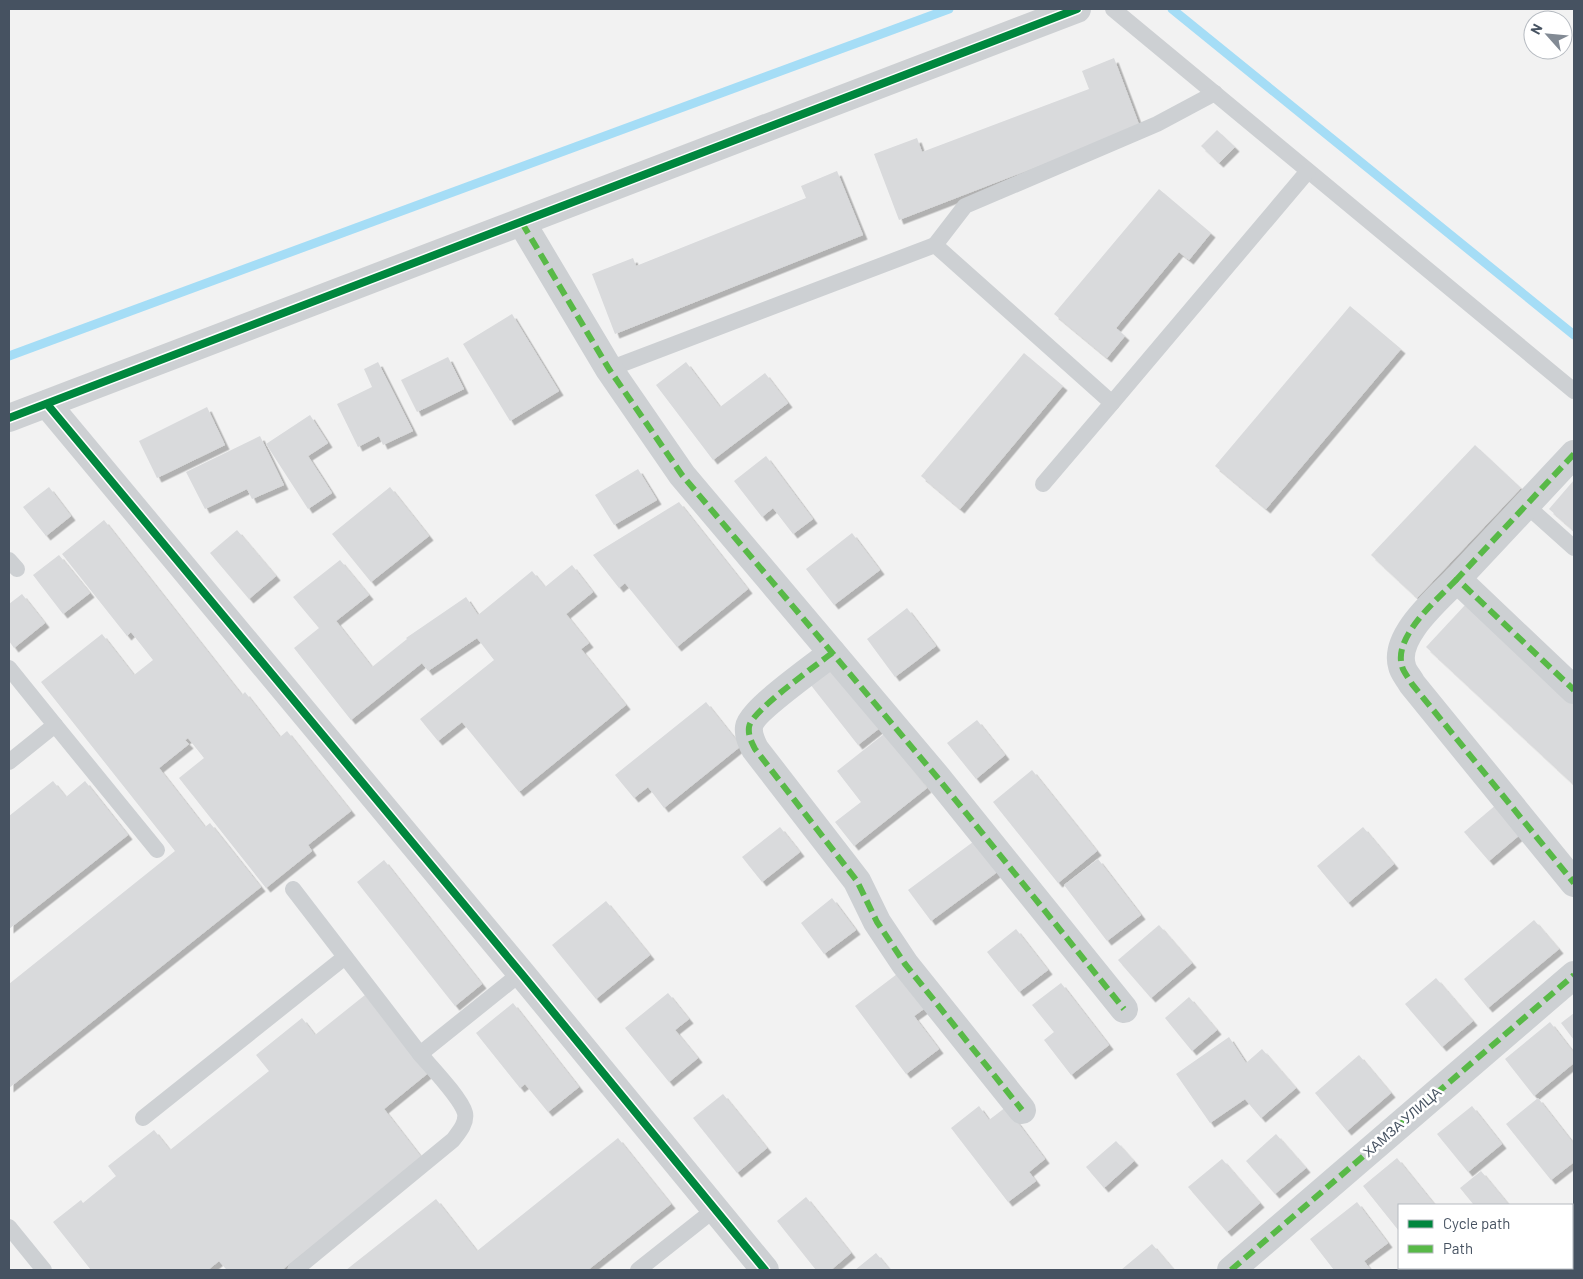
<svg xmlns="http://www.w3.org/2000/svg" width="1583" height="1279" font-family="Barlow,sans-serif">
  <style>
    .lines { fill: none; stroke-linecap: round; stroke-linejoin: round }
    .stream { stroke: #a5ddf6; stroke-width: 9 }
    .building { fill: #d9dadc; filter: url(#shadow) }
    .service { stroke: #cdd0d3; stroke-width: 16 }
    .minor { stroke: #cdd0d3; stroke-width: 28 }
    .quiet { stroke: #58b947; stroke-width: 6; stroke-dasharray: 12 6; stroke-linecap: butt }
    .cycleway-casing { stroke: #fff; stroke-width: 11 }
    .cycleway { stroke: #00873e; stroke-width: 8 }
    .labels { text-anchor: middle; stroke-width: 5; stroke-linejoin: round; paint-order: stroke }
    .street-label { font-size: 14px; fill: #465261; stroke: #fff }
  </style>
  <defs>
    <filter id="shadow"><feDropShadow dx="4.5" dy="4.5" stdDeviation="0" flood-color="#0004"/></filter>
  </defs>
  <rect width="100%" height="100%" fill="#f2f2f2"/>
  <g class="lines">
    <!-- stream -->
    <g class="stream">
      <path d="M1172,9L1574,335"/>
      <path d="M9,356L949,9"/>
    </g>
  </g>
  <!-- building -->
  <g class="building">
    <path d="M1114,58L1140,127L899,220L874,154L917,138L922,152L1089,89L1082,71Z"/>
    <path d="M1217,130L1235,147L1219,163L1201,146Z"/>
    <path d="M837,171L863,235L615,334L592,274L633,258L636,266L806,198L801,186Z"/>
    <path d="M1159,189L1211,233L1189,260L1179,252L1116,328L1125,336L1107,358L1054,314Z"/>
    <path d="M1350,306L1401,349L1266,509L1215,466Z"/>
    <path d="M512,314L559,391L510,421L463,344Z"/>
    <path d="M1024,353L1063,386L960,509L921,476Z"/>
    <path d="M448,357L464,389L417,412L401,380Z"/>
    <path d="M378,362L413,431L383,445L379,436L358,447L337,404L372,387L364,369Z"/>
    <path d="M686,362L720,407L765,373L788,403L713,460L656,385Z"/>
    <path d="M207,407L225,445L157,478L139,441Z"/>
    <path d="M310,415L328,443L308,456L332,493L308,509L266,444Z"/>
    <path d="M260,436L284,485L252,499L247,489L205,509L186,472Z"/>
    <path d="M1475,445L1521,488L1417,598L1371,555Z"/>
    <path d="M766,456L813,519L793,534L773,508L762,517L734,481Z"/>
    <path d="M638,469L657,500L614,525L595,495Z"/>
    <path d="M1574,480V531L1549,509Z"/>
    <path d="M49,487L71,516L46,536L23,507Z"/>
    <path d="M390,487L429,536L371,582L332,534Z"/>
    <path d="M679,502L748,589L677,647L625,583L619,588L593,555Z"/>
    <path d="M104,520L242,695L245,692L280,737L287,731L351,811L308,845L312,851L266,888L179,778L204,758L188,738L185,740L189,744L159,768L205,827L210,823L261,887L9,1088V984L175,851L41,682L102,634L134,675L153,660L131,632L127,636L62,554Z"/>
    <path d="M237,530L276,576L249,599L210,553Z"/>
    <path d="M852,533L880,570L834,605L806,569Z"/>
    <path d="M59,555L90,593L63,614L33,575Z"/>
    <path d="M340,560L369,595L336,621L372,667L407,639L406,638L466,597L478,615L532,571L545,587L572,565L593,592L566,614L589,643L581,649L626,705L519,792L462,722L438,741L420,719L494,660L477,638L428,671L422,663L351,720L294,648L319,628L293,597Z"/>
    <path d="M22,594L45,623L14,648L9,641V604Z"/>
    <path d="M1466,604L1574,704V785L1426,647Z"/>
    <path d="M907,608L936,646L895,677L867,639Z"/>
    <path d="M833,666L881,727L858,745L810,684Z"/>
    <path d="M706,702L741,746L664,808L648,787L634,798L615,775Z"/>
    <path d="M977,720L1005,755L976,779L947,743Z"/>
    <path d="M884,734L927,788L854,846L835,822L861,802L837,771Z"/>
    <path d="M1032,770L1097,851L1058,883L993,802Z"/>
    <path d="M53,781L66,797L85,781L128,835L9,929V816Z"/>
    <path d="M1497,804L1522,833L1489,861L1464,832Z"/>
    <path d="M780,827L800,852L762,882L742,857Z"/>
    <path d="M1363,827L1394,864L1348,903L1317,866Z"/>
    <path d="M977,839L1000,870L931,921L908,890Z"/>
    <path d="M1098,859L1141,915L1107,941L1064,885Z"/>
    <path d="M384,860L482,984L455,1006L357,882Z"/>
    <path d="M832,898L856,930L824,954L801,923Z"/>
    <path d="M606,901L650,955L596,999L552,945Z"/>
    <path d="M1534,920L1559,949L1488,1008L1464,979Z"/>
    <path d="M1159,925L1192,963L1151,998L1118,960Z"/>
    <path d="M1016,929L1048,970L1019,992L987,952Z"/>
    <path d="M901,971L928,1006L914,1016L939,1049L906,1074L855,1006Z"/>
    <path d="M1436,978L1473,1021L1442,1047L1405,1004Z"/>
    <path d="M1061,983L1109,1045L1071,1075L1044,1040L1054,1032L1032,1005Z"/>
    <path d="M668,993L689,1019L675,1030L698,1058L669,1082L625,1028Z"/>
    <path d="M365,995L427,1074L384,1109L422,1158L282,1270H227L219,1261L208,1270H91L53,1222L81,1200L83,1203L116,1176L108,1166L154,1130L170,1150L269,1071L256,1055L302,1018L315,1035Z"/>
    <path d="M1189,997L1217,1030L1192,1051L1165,1018Z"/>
    <path d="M513,1003L579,1087L548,1112L525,1084L520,1088L476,1033Z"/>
    <path d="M1574,1013V1040L1561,1023Z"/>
    <path d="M1550,1022L1574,1053V1063L1534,1096L1505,1059Z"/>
    <path d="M1229,1037L1246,1063L1262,1049L1296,1088L1261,1118L1245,1099L1210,1123L1176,1074Z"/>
    <path d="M1359,1055L1391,1093L1347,1131L1315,1093Z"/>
    <path d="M723,1094L767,1148L737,1173L693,1118Z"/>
    <path d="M1538,1098L1574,1144V1162L1551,1180L1506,1124Z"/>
    <path d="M979,1106L989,1120L1006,1107L1045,1159L1029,1172L1036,1181L1008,1202L951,1128Z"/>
    <path d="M1472,1106L1502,1144L1468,1172L1437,1134Z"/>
    <path d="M1276,1134L1306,1168L1275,1194L1246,1161Z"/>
    <path d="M618,1138L671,1204L588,1270H346L436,1199L477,1251Z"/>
    <path d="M1116,1141L1134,1161L1104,1188L1086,1167Z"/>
    <path d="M1397,1158L1435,1205H1399V1231L1363,1186Z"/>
    <path d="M1222,1159L1260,1203L1227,1232L1188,1187Z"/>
    <path d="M1481,1171L1509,1205H1474L1460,1188Z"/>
    <path d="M806,1197L851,1253L831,1270H816L777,1221Z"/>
    <path d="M1357,1202L1388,1243L1364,1261L1371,1270H1334L1310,1239Z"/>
    <path d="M1152,1244L1174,1270H1121Z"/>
    <path d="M876,1253L890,1270H855Z"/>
  </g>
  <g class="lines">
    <!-- service -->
    <g class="service">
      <path d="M1113,9L1574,391"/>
      <path d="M935,245L965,206L1157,124L1215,93"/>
      <path d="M609,369L935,245L1112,403L1308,171"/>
      <path d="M1043,484L1112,403"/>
      <path d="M1527,506L1574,548"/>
      <path d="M9,560L17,569"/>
      <path d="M9,668L55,725L9,762"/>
      <path d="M55,725L157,850"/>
      <path d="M293,889L420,1054L521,973"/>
      <path d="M143,1118L345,957"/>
      <path d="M9,1227L44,1270"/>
      <path d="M295,1270L453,1140C459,1132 467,1123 465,1113C461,1098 431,1067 420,1054"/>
      <path d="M638,1270L715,1209"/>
    </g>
    <!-- minor -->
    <g class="minor">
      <path d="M522,223L609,369L682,475L937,777L1124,1009"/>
      <path d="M47,404L521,973L765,1270"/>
      <path d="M9,418L1077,9"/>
      <path d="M1574,454L1457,579L1574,690"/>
      <path d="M1457,579C1438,599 1393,636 1402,666C1403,672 1409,678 1412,684L1574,883"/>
      <path d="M832,653C817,665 751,711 749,727C748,735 751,741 755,749L857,881L877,922L905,964L1022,1110"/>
      <path d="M1231,1270L1574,975"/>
    </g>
    <!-- quiet -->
    <g class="quiet">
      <path d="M522,223L609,369L682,475L937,777L1124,1009"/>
      <path d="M1574,454L1457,579L1574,690"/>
      <path d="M1457,579C1438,599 1393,636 1402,666C1403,672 1409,678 1412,684L1574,883"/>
      <path d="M832,653C817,665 751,711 749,727C748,735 751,741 755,749L857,881L877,922L905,964L1022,1110"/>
      <path d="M1231,1270L1574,975"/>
    </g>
    <defs>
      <g id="cycleway">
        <path d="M47,404L521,973L765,1270"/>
        <path d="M9,418L1077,9"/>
      </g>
    </defs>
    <!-- cycleway casing -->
    <use href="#cycleway" class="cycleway-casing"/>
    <!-- cycleway -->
    <use href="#cycleway" class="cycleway"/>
  </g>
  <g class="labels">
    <!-- street labels -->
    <g class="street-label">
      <text transform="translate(1402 1122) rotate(-41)" y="5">ХАМЗА УЛИЦА</text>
    </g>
  </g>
  <!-- border -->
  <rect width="1583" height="1279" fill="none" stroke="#465261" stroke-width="20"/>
  <!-- legend -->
  <rect x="1398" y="1204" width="175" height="65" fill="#ffffff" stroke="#b5bac0"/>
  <rect x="1408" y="1220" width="25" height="8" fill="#00873e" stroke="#b5bac0"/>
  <text x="1443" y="1229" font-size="15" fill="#465261">Cycle path</text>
  <rect x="1408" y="1245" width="25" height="8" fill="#58b947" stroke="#b5bac0"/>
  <text x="1443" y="1254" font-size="15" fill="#465261">Path</text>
  <!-- north arrow -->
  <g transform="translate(1548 35) rotate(297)"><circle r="24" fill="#ffffff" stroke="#b5bac0"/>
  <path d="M0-4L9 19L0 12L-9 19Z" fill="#828a94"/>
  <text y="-8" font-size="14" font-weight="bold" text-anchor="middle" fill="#465261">N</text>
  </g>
</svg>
